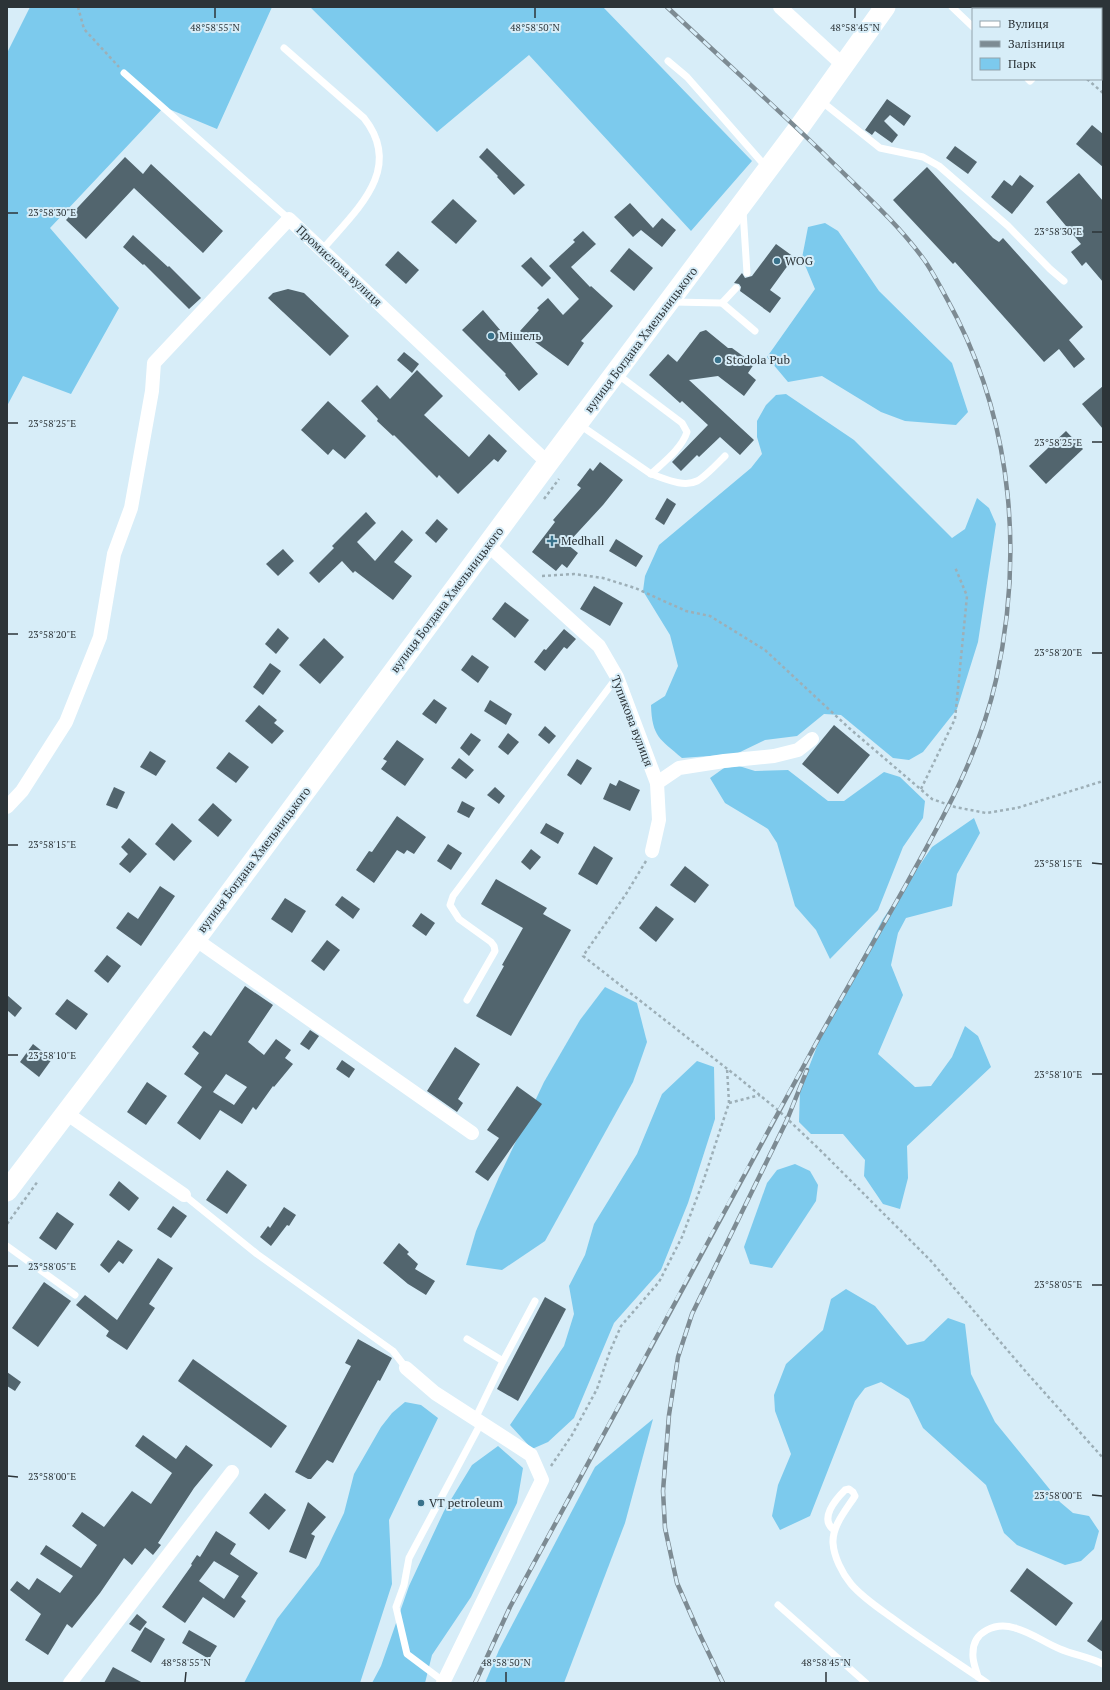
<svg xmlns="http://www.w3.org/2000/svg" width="1110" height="1690" font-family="'PT Serif',serif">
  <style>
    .green { fill: #7ccaed }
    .building { fill: #52656e; fill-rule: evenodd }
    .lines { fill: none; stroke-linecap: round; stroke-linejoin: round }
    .path { stroke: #9dafb7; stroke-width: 2.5; stroke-dasharray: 3 3; stroke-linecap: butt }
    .lane { stroke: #fff; stroke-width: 7 }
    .street { stroke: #fff; stroke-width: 14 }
    .primary { stroke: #fff; stroke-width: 21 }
    .rail-casing { stroke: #7d8b93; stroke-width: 4.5 }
    .rail { stroke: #d7edf8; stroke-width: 3; stroke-dasharray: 9; stroke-linecap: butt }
    .ticks { fill: none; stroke: #2c3438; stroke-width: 1.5 }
    .poi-dot { fill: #39728b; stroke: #d7edf8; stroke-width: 1.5 }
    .labels { text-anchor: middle; stroke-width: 4; stroke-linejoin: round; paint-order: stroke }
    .poi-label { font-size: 12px; fill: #2c3438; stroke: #d7edf8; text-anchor: start }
    .street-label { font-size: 12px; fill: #2c3438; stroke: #d7edf8 }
    .ticks-label { font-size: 10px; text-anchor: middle; fill: #2c3438; stroke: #d7edf8; stroke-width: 4; stroke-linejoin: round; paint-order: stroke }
  </style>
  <rect width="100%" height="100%" fill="#d7edf8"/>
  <!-- green -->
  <g class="green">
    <path d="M30,7H272L217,129L164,107L50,228L119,308L71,394L23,376L7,406V53Z"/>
    <path d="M310,7H603L752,161L691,231L529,55L437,132Z"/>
    <path d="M825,223L838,231L879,291L952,363L968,412L956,425L905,421L881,412L822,376L788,382L767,357L815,289L802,258L808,227Z"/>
    <path d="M786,394L854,440L952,538L965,529L977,498L989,508L996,524L978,642L957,709L923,752L909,760L893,758L841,715L824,714L797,736L765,740L736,754L682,758C660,739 652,737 651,705L665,696L678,666L670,635L643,591L645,576L659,545L751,468L762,454L757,437V421L766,405L776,395Z"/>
    <path d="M739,766L755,771L788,770L828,801H844L884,772L900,777L925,801L923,818L903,847L878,910L830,959L816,930L795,906L777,843L768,829L725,803L710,778L724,768Z"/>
    <path d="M974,818L980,833L957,874L952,906L906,918L898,933L891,965L903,995L878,1054L915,1087L931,1086L952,1057L965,1026L978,1036L991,1067L907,1146L908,1178L900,1209L883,1204L864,1176L865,1160L843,1134H811L799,1122L800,1090L823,1031L883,919L932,847Z"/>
    <path d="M605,987L637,1003L647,1042L633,1082L545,1241L502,1270L466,1265L476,1231L499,1177L544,1082L580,1020Z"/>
    <path d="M697,1061L714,1067L715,1119L688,1203L661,1270L614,1323L574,1418L548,1442L532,1449L510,1425L564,1346L574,1314L569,1286L585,1255L594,1224L637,1154L662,1094Z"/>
    <path d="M795,1164L810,1171L818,1185L816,1201L772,1268L750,1264L744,1247L767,1183L777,1170Z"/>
    <path d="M846,1289L875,1306L907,1345L924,1341L948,1318L965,1324L971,1374L995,1422L1060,1502L1073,1513L1089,1516L1099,1531L1094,1549L1081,1561L1065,1565L1017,1545L1004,1533L986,1485L923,1428L909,1399L881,1382L865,1388L855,1401L810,1516L780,1530L772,1516L778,1485L791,1454L775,1411L774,1395L786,1364L823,1330L831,1299Z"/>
    <path d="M405,1402L421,1405L438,1418L389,1520L392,1584L360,1683H244L277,1619L319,1565L344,1513L354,1474L381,1427L392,1413Z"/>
    <path d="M653,1419L625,1523L564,1683H485L499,1650L595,1467Z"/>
    <path d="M498,1446L523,1468L517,1503L471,1597L432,1655L425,1683H372L381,1666L409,1586L444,1511L472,1465Z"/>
  </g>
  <!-- building -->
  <g class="building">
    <path d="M887,99L911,116L904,126L890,115L884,121L898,135L892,143L875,131L872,135L865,130Z"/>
    <path d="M1092,125L1103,134V167L1076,144Z"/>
    <path d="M955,146L977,162L968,174L946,158Z"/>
    <path d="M487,148L525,185L514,195L497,177L498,176L479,157Z"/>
    <path d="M125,157L143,174L151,164L223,231L203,253L134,188L86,239L66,220Z"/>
    <path d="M927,167L993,238L999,242L1003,238L1083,327L1069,340L1085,359L1074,368L1059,349L1044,362L955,262L953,264L893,200Z"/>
    <path d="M1079,173L1103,201V282L1086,262L1082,266L1071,252L1081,244L1046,202Z"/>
    <path d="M1020,175L1034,186L1012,214L991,197L1004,180L1012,186Z"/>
    <path d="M453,199L477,221L456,244L431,222Z"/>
    <path d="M630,203L653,228L662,218L676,230L662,247L641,230L633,237L614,217Z"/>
    <path d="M583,231L596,244L571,267L590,287L591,286L613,306L581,341L584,343L568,366L520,331L539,310L537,308L548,298L563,315L579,299L549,266L575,242L573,240Z"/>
    <path d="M133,235L168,267L169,266L201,298L189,309L144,264L143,265L123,247Z"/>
    <path d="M776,244L794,257L770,290L781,298L770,313L740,291L741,287L739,284L734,283L742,273L745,278L752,276Z"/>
    <path d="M629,248L653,268L634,291L610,271Z"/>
    <path d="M398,251L419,270L406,284L385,265Z"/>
    <path d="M531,257L551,278L542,287L521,266Z"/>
    <path d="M288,289L304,293L349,336L330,356L268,298L273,293Z"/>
    <path d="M483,310L538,374L519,391L505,375L506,374L462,330Z"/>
    <path d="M706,330L728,348H732L754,364L748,373L756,380L744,396L718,376L689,380L754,440L740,455L720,437L699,457L697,455L681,471L672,462L708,425L682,401L680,403L649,375L668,354L677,362L700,332Z"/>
    <path d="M404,352L419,364L412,373L397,360Z"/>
    <path d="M417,370L443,396L424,415L469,457L489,434L507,451L498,462L494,459L458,494L439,475L437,478L394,435L393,436L377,421L378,419L361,401L377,385L390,399Z"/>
    <path d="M1103,386V429L1082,404Z"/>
    <path d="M328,401L366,436L345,459L333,449L328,455L301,430Z"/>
    <path d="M1066,431L1083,449L1046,484L1029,466Z"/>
    <path d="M600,462L623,480L603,505L567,544L578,553L567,568L562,564L556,571L532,552L555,522L553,520L581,488L577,485L590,468L593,471Z"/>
    <path d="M667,498L676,504L664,525L655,519Z"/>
    <path d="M366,512L376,523L357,542L375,561L402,530L413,540L394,562L412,576L393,600L355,571L353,573L342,561L319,583L309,573L334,548L332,546Z"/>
    <path d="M437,519L448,529L436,543L425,533Z"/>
    <path d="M616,539L643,556L636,567L609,551Z"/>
    <path d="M283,549L294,561L278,576L266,564Z"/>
    <path d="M594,586L623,603L610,626L580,609Z"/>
    <path d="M505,602L529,620L515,638L492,619Z"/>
    <path d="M278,628L289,638L276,654L265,644Z"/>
    <path d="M564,629L576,639L567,649L564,647L545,671L534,662L544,649L546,650Z"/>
    <path d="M324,638L344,657L320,684L299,665Z"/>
    <path d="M472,655L489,667L478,683L461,670Z"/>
    <path d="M270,663L281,671L263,695L253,687Z"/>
    <path d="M434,699L447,708L436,724L422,714Z"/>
    <path d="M490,700L512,714L506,725L484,711Z"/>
    <path d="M259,705L277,720L274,723L284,731L272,744L245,721Z"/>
    <path d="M834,725L870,755L838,794L802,764Z"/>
    <path d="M545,726L556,736L549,744L538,735Z"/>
    <path d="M471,733L481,740L469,756L460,748Z"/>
    <path d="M508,733L519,742L508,755L498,747Z"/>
    <path d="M397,740L424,759L405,786L381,769L387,761L383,759Z"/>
    <path d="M150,751L166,761L156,776L140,767Z"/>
    <path d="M229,752L249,767L236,783L216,768Z"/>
    <path d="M459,758L474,770L466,779L451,768Z"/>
    <path d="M577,759L592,768L581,785L567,775Z"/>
    <path d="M619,780L640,790L630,811L603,799L610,783L616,786Z"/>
    <path d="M114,787L125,792L117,809L106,805Z"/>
    <path d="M495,787L505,796L499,804L487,795Z"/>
    <path d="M462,801L475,808L469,818L457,812Z"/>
    <path d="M213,803L232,820L218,837L198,820Z"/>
    <path d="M397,816L426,837L414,854L407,850L404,854L397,850L374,883L356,870L369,851L372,852Z"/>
    <path d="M172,823L192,841L174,861L155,844Z"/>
    <path d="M546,823L564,833L558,844L540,833Z"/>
    <path d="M129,838L147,854L130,873L119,864L128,854L121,847Z"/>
    <path d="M448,844L462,853L451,870L437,861Z"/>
    <path d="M594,846L613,858L597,885L578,874Z"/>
    <path d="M531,849L541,857L530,870L521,862Z"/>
    <path d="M685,866L709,885L695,903L670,885Z"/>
    <path d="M496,879L547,908L543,914L571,930L511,1036L476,1016L504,966L502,965L523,928L481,904Z"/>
    <path d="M160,886L175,896L141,946L116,928L128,912L138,919Z"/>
    <path d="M342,896L360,909L353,919L335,905Z"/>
    <path d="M285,898L306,911L292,933L271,919Z"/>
    <path d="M656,906L674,919L656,942L639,928Z"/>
    <path d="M421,913L435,923L426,936L412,926Z"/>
    <path d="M327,940L340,950L324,971L311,961Z"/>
    <path d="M107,955L121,966L108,983L94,971Z"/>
    <path d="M245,986L273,1005L248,1042L264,1055L276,1039L291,1050L285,1058L293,1064L274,1087L273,1086L256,1110L253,1107L242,1124L220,1110L200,1140L177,1123L202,1087L184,1074L199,1053L192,1047L204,1031L211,1036ZM226,1074L247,1087L234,1105L213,1092Z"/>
    <path d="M7,995L22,1008L15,1017L7,1010Z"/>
    <path d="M67,999L88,1014L76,1030L55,1014Z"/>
    <path d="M310,1030L319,1036L309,1050L300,1044Z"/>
    <path d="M33,1044L52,1059L39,1077L20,1062Z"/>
    <path d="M455,1047L480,1064L458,1099L463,1103L457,1112L427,1091Z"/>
    <path d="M342,1060L355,1069L349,1078L336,1069Z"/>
    <path d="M147,1082L167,1096L146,1125L127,1112Z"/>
    <path d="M517,1086L542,1104L488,1181L475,1172L499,1138L487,1130Z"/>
    <path d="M227,1170L247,1185L227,1214L206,1200Z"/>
    <path d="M119,1181L139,1198L129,1211L109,1195Z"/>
    <path d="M173,1206L187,1216L171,1238L157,1229Z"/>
    <path d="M284,1207L296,1215L289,1226L287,1225L271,1246L260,1237L268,1226L270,1228Z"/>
    <path d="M57,1212L74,1224L56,1250L39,1238Z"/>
    <path d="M118,1240L133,1250L123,1264L119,1261L109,1273L100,1265Z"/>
    <path d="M399,1243L409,1252L407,1254L418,1264L415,1269L435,1281L426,1295L408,1284L383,1263Z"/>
    <path d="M158,1258L173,1268L149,1304L155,1308L127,1350L106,1336L109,1331L76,1305L85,1295L117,1320Z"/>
    <path d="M44,1282L71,1301L38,1347L12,1328Z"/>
    <path d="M545,1297L566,1309L518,1401L497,1389Z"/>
    <path d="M358,1339L392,1358L380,1381L378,1380L333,1463L327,1460L311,1479H308L295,1472L351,1366L345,1363Z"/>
    <path d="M193,1359L287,1426L271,1448L178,1381Z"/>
    <path d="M7,1372L21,1382L15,1391L7,1386Z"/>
    <path d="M143,1435L176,1459L186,1445L213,1465L194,1488L158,1543L161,1545L153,1555L145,1548L132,1565L124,1558L100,1593L72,1628L67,1624L48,1655L25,1640L41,1614L10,1590L17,1581L29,1590L37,1578L60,1593L73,1576L40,1554L46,1545L81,1568L97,1545L72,1526L82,1512L104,1527L132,1491L151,1504L172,1473L135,1446Z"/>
    <path d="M265,1493L286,1510L269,1530L249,1513Z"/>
    <path d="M308,1502L326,1517L311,1534L315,1536L306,1559L289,1552Z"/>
    <path d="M216,1531L236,1544L230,1554L258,1573L241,1597L246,1601L234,1618L203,1597L185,1623L162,1607L192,1565L191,1564L197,1555L200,1557ZM214,1561L239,1576L224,1599L199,1581Z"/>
    <path d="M1027,1568L1073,1603L1056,1626L1010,1591Z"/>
    <path d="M137,1614L147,1622L140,1631L129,1624Z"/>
    <path d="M1103,1618V1652L1087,1641Z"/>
    <path d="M145,1627L165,1639L151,1663L131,1651Z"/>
    <path d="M189,1630L217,1646L209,1659L182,1643Z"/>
    <path d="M113,1667L143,1683H104Z"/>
  </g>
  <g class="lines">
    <!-- path -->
    <g class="path">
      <path d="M78,7L84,29L119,67"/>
      <path d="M1087,79L1103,93"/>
      <path d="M544,499L559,479"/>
      <path d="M542,576L574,574L603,578L635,588L686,611L710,616L765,650L849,728L932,799L955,807L986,813L1017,808L1103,781"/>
      <path d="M921,789L955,719L967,596L955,567"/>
      <path d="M646,861L626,894L583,956L739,1078L779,1111L819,1149L931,1261L1027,1373L1103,1458"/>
      <path d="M729,1103L760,1095"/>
      <path d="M7,1224L38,1181"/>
      <path d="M551,1466L572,1435L597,1389L610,1351L621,1326L659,1282L682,1237L704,1179L729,1103L727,1068"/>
    </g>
    <!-- lane -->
    <g class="lane">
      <path d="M952,7L973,27"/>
      <path d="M1101,9L1103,7"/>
      <path d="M1101,29L1103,28"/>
      <path d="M284,48L364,118C405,170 355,211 322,250"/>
      <path d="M668,61L687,77L767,168"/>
      <path d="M124,73L289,219"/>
      <path d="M1028,79L1030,81L1032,79"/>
      <path d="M821,101L880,148L923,157L939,166L1008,226L1050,269L1064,281"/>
      <path d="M743,211L747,273"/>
      <path d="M673,302L722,303L736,288"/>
      <path d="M722,303L755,331"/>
      <path d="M580,425L651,474C664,462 682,448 687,432L682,423L617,374"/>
      <path d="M651,474C664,478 683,488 697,481C705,477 718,463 725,456"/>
      <path d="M467,1000L495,951L494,946L491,942L459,919L450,905L453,896L617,677"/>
      <path d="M184,1195L257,1254L393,1351L406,1368"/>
      <path d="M7,1246L75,1295"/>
      <path d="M467,1339L503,1361L475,1419"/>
      <path d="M503,1361L535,1301"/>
      <path d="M834,1530C819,1519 835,1500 845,1490L849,1489L853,1492L855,1496C846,1510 832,1526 833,1543C834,1557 842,1573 851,1584C862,1597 877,1607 891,1617C922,1640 955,1661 987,1683"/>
      <path d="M778,1605L866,1683"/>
      <path d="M978,1677C976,1669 972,1661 973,1653C973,1631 996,1622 1015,1628C1031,1632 1045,1643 1060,1649C1074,1655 1089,1657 1103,1664"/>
      <path d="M443,1681L407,1654L396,1607L404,1585L409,1558L481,1423"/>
    </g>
    <!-- street -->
    <g class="street">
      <path d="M780,7L843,65"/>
      <path d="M488,545L599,646L617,677L657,783L659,820L652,851"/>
      <path d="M657,783L679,768L724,761L774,756L798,750L812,739"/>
      <path d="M7,807L22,791L66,722L100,637L114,554L131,508L152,391L154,363L289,219L548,463"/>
      <path d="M195,939L472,1133"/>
      <path d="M66,1113L184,1195"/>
      <path d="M406,1368L435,1393L531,1455L542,1480L443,1683"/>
      <path d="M70,1683L232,1472"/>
    </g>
    <!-- primary -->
    <path class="primary" d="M7,1191L101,1067L548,463L798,129L885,7"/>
    <defs>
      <g id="rail">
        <path d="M475,1683L510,1607C613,1417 715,1226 820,1036C849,985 878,934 907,883C943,818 980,753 996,680C1023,558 1013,430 957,318C947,299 937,279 925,261C896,221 858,188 823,153C772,104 719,56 667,7"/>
        <path d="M723,1683L699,1633L677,1583L665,1528L663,1491L669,1415L678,1357L692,1314L787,1120L807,1070"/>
      </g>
    </defs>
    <!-- rail casing -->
    <use href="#rail" class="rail-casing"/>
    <!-- rail -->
    <use href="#rail" class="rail"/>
  </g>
  <!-- ticks -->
  <path class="ticks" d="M215,18V8M535,18V8M855,18V8M8,213H18M1092,232H1102M8,423H18M1092,442H1102M8,634H18M1092,653H1102M8,845H18M1092,863L1102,864M8,1055H18M1092,1074H1102M8,1266H18M1092,1285H1102M8,1476L18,1477M1092,1495L1102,1496M185,1682L186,1672M506,1682V1672M826,1682V1672"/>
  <!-- markers -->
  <g class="poi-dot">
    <circle cx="777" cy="261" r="4"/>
    <circle cx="491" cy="336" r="4"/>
    <circle cx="718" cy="360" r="4"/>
    <path d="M550 535h4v4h4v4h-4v4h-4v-4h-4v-4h4z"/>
    <circle cx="421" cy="1503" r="4"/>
  </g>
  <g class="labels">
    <!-- poi labels -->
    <g class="poi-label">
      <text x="785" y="265">WOG</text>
      <text x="499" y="340">Мішель</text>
      <text x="726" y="364">Stodola Pub</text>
      <text x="561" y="545">Medhall</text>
      <text x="429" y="1507">VT petroleum</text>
    </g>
    <!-- street labels -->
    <g class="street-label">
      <text transform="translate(339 266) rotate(43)" y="4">Промислова вулиця</text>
      <text transform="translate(641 340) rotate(-53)" y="4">вулиця Богдана Хмельницького</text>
      <text transform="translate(447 600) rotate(-53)" y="4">вулиця Богдана Хмельницького</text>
      <text transform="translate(632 721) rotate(69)" y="4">Тупикова вулиця</text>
      <text transform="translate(254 860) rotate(-53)" y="4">вулиця Богдана Хмельницького</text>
    </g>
  </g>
  <g class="ticks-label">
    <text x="215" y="31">48°58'55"N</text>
    <text x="535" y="31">48°58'50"N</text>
    <text x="855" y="31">48°58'45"N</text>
    <text x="52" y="216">23°58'30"E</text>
    <text x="1058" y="235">23°58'30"E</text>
    <text x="52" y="427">23°58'25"E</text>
    <text x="1058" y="446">23°58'25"E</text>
    <text x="52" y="638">23°58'20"E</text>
    <text x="1058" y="656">23°58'20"E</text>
    <text x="52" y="848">23°58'15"E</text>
    <text x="1058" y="867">23°58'15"E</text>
    <text x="52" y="1059">23°58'10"E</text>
    <text x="1058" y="1078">23°58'10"E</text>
    <text x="52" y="1270">23°58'05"E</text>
    <text x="1058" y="1288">23°58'05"E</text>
    <text x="52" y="1480">23°58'00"E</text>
    <text x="1058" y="1499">23°58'00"E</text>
    <text x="186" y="1666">48°58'55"N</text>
    <text x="506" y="1666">48°58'50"N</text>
    <text x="826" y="1666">48°58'45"N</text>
  </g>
  <!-- border -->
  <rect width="1110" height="1690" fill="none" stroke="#2c3438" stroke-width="16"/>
  <!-- legend -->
  <rect x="972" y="8" width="130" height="72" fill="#d7edf8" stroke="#93a3ab"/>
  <rect x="980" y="21" width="20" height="6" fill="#ffffff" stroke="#93a3ab"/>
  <text x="1008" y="28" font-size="12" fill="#2c3438">Вулиця</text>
  <rect x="980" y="41" width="20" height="6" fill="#7d8b93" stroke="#93a3ab"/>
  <text x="1008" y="48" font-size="12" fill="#2c3438">Залізниця</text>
  <rect x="980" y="58" width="20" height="12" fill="#7ccaed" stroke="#93a3ab"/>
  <text x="1008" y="68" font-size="12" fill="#2c3438">Парк</text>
</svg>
